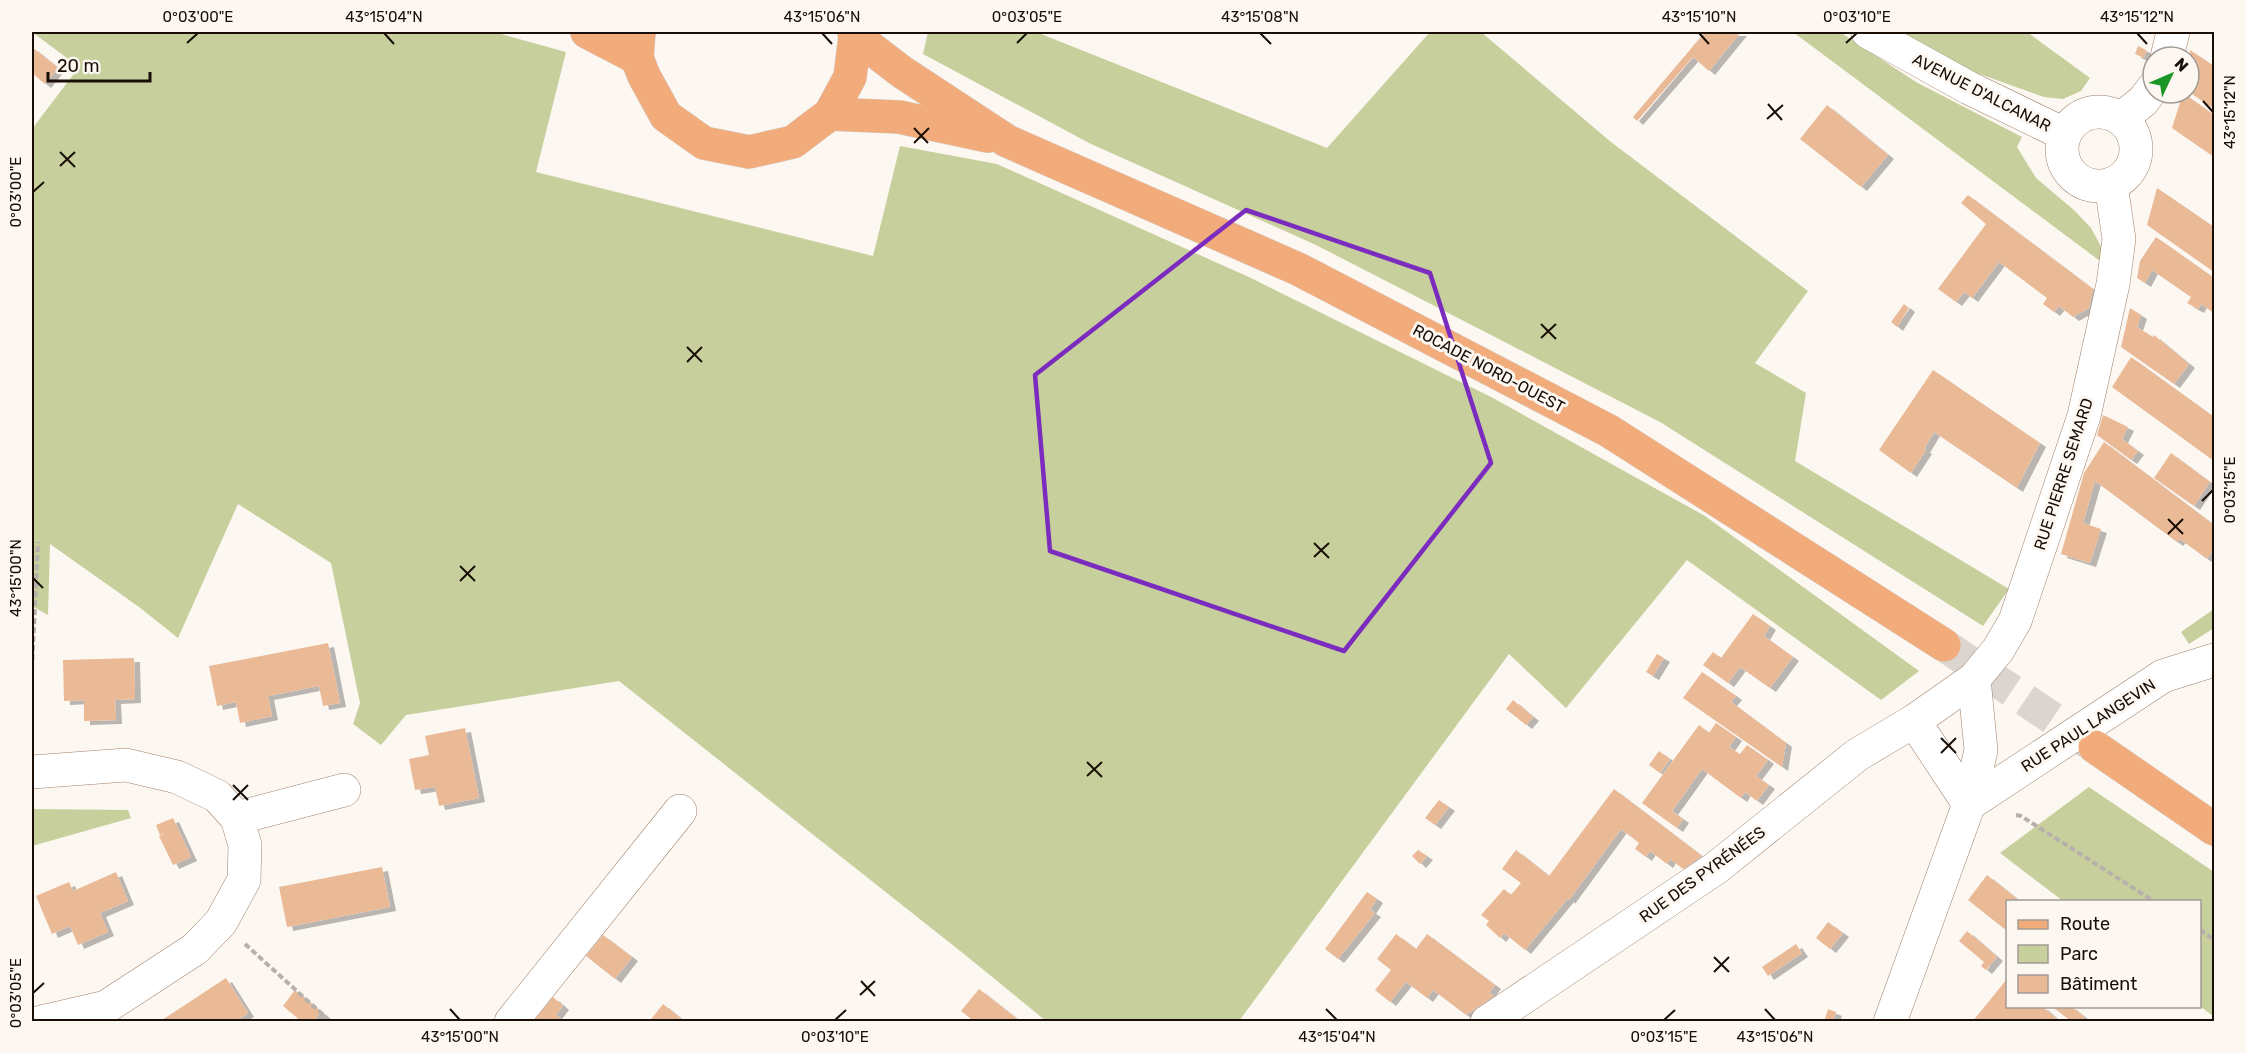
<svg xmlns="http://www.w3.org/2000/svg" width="2246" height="1053" font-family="Rubik,sans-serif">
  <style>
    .green { fill: #c7d09c }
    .building { fill: #eaba97; filter: url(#shadow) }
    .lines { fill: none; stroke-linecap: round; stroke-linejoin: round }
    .primary-tunnel { stroke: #dbd4cf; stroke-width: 33; stroke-dasharray: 33 16; stroke-linecap: butt }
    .street-casing { stroke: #a0826c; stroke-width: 34 }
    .secondary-casing { stroke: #a0826c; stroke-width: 34 }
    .primary-casing { stroke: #d6d4d2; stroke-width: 34 }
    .path { stroke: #b8b0aa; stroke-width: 4; stroke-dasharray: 6 3; stroke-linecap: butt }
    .street { stroke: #fff; stroke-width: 33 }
    .secondary { stroke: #fff; stroke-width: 33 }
    .primary { stroke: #f2ab7a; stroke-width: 33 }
    .marked { fill: none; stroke: #7b2cbf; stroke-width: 4.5; stroke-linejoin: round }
    .ticks { fill: none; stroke: #190e06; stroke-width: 2 }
    .labels { text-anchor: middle; stroke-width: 6; stroke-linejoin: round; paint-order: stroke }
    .street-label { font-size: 16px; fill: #190e06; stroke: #fdf7f2 }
    .neatline { fill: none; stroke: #190e06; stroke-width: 2 }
    .ticks-label { font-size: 15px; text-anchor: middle; fill: #190e06 }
  </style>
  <defs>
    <filter id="shadow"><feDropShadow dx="6" dy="4" stdDeviation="0" flood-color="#0004"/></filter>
  </defs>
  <rect width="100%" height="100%" fill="#fdf7f2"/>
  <!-- green -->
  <g class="green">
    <path d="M32,32H494L566,52L536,172L873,256L900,146L997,164L1251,278L1493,398L1705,516L1919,671L1881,700L1687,560L1566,708L1509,654L1239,1021H1046L964,954L619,681L406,715L381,745L353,724L360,703L331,563L238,504L178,638L139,607L50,544L48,615L32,606V129L79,67Z"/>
    <path d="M928,32H1036L1327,148L1430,32H1481L1611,142L1808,291L1755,363L1806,393L1795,461L2009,589L1983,626L1660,422L1316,245L1089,143L923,54Z"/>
    <path d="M1793,32H1840L1916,82L2022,137L2017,147L2036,178L2075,211L2091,228L2103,250L2100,261Z"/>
    <path d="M1899,32H2027L2090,78L2081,91L2063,99L2044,97L1974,72Z"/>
    <path d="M2214,609V628L2189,644L2181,632Z"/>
    <path d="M2089,787L2214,872V1017L2200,1006V902L2063,901L2000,853Z"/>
    <path d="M32,809L128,810L131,818L32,846Z"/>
  </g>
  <!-- building -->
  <g class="building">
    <path d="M1705,32H1741L1709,71L1693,57L1637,121L1633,117Z"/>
    <path d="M2138,46L2146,50L2144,58L2135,54Z"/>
    <path d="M32,47L58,68L45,84L32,73Z"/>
    <path d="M2190,50L2214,66V109L2189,92Z"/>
    <path d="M2183,93L2214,115V157L2172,128Z"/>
    <path d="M1827,105L1888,155L1861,187L1800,139Z"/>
    <path d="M2157,188L2214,227V272L2147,225Z"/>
    <path d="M1968,195L2093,289L2089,308L2073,317L2059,306L2054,312L2043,304L2047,298L1999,262L1972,298L1964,292L1956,302L1938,289L1986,224L1961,203Z"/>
    <path d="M2156,237L2214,278V313L2201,304L2198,309L2187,303L2191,297L2152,270L2145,283L2137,278L2140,261Z"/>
    <path d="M1904,304L1909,308L1897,327L1891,322Z"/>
    <path d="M2130,308L2141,315L2137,327L2153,337L2154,335L2189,364L2174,384L2121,347Z"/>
    <path d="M2131,357L2214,417V461L2112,387Z"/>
    <path d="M1933,370L2040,443L2017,488L1934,432L1924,449L1926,450L1911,473L1879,450Z"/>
    <path d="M2103,415L2128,427L2122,439L2138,451L2131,460L2097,435Z"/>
    <path d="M2104,442L2214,525V548L2207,559L2180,539L2177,542L2095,481L2083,523L2101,529L2090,563L2061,554L2084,473Z"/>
    <path d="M2171,453L2210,482L2194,506L2154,478Z"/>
    <path d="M1753,614L1770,626L1764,636L1793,657L1770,688L1740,667L1728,683L1703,665L1713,652L1721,658Z"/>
    <path d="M328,643L340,703L323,706L319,686L268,696L272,716L240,723L236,702L217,706L209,666Z"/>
    <path d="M1657,654L1664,658L1653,676L1646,672Z"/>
    <path d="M134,658L135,699L115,700L116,720L84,721V700L64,701L63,660Z"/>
    <path d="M1702,672L1736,696L1731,702L1786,743L1782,767L1683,698Z"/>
    <path d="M1513,700L1533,717L1526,725L1506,709Z"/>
    <path d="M1716,723L1736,737L1729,747L1740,754L1747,745L1768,760L1756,776L1769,785L1757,801L1745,792L1741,798L1702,769L1672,811L1683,819L1677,828L1642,803L1699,725L1709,733Z"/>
    <path d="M465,728L479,798L439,806L435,787L415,790L409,759L429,755L425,736Z"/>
    <path d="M1659,751L1670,759L1660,773L1649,765Z"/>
    <path d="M1614,789L1702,856L1683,869L1670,859L1667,864L1650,851L1646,857L1635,849L1639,843L1621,829L1569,900L1568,898L1525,950L1504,933L1500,938L1486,925L1489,921L1481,915L1504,889L1511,895L1521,883L1502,869L1512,855L1516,850L1549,876Z"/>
    <path d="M1439,800L1449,807L1435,825L1425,818Z"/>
    <path d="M173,818L191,857L173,865L159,836L173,830L160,835L156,825Z"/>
    <path d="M1418,850L1427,856L1420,864L1412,856Z"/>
    <path d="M382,867L390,907L287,927L279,887Z"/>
    <path d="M116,872L128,901L100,913L108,932L78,945L70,926L52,934L36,896L69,882L73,891Z"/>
    <path d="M1987,875L2021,902H2007V931L1968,900Z"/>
    <path d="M1367,892L1377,899L1370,910L1375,913L1338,959L1325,949Z"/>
    <path d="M1828,922L1843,933L1830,949L1816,938Z"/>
    <path d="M1967,931L1997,957L1986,970L1981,966L1984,962L1959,941Z"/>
    <path d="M1396,934L1416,949L1427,934L1495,985L1489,993L1494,996L1466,1015L1433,990L1427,998L1406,982L1390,1002L1375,990L1391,970L1377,959Z"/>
    <path d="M603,935L632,957L615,979L586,956Z"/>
    <path d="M1796,944L1802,953L1768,976L1762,967Z"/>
    <path d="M226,978L248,1013L234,1022H159Z"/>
    <path d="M2007,979V1006H2042L2060,1022H1972Z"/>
    <path d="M979,989L1021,1022H975L961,1011Z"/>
    <path d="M295,990L321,1012L313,1022H302L283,1006Z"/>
    <path d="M553,997L563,1006L556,1015L564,1022H533Z"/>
    <path d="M663,1004L685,1022H649Z"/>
    <path d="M2055,1006H2071L2084,1017L2080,1022H2072L2054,1008Z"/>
    <path d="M1828,1009L1836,1012L1833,1022H1824Z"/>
  </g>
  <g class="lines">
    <!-- primary-tunnel -->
    <path class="primary-tunnel" d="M1944,645L2095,747"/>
    <defs>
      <g id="street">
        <path d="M32,772L126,765L177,777L217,796L237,818L245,845L244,880L221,922L195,949L106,1007L41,1022"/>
        <path d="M1969,804L2163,676L2214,660"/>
        <path d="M237,818L344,790"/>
        <path d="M511,1022L680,811"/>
        <path d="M1487,1022L1716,868L1857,755L1914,721"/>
      </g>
      <g id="secondary">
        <path d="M1868,32L1969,88L2064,134"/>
        <path d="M2167,57L2173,32"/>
        <circle cx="2099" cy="149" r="37"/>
        <path d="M2121,119L2143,101L2153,88"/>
        <path d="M1969,804L1914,721L1974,679L1998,650L2015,621L2084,416L2113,284L2119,239L2111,184"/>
        <path d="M1890,1022L1969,804L1981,750L1974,679"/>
      </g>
      <g id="primary">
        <path d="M587,32L637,58"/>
        <path d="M639,32L637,58L644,76L666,116L704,143L749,152L793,142L830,114L850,77L855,36L854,32"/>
        <path d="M855,36L902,72L1007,141L1298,269L1609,431L1944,645"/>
        <path d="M830,114L899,117L988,136"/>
        <path d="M2095,747L2214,829"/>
      </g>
    </defs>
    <!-- street casing -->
    <use href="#street" class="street-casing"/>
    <!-- secondary casing -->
    <use href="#secondary" class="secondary-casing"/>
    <!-- primary casing -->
    <use href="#primary" class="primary-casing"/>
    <!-- path -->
    <g class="path">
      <path d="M32,669L38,542"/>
      <path d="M2016,815L2021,816L2155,902"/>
      <path d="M2200,930L2214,940"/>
      <path d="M245,944L331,1022"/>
    </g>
    <!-- street -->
    <use href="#street" class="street"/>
    <!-- secondary -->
    <use href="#secondary" class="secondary"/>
    <!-- primary -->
    <use href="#primary" class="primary"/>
  </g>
  <!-- marked area -->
  <path class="marked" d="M1246,210L1430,273L1491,463L1344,651L1050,551L1035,375Z"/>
  <!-- ticks -->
  <path class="ticks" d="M384,33L394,44M822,33L832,44M1260,33L1271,44M1699,33L1709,44M2137,33L2147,44M187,43L198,33M1017,43L1027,33M1846,43L1857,33M2203,101L2213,112M1768,104L1782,120M1767,119L1783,105M914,128L928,143M914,143L929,128M60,152L75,167M60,166L75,152M33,192L44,182M1541,324L1556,339M1541,338L1556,324M687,347L702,362M687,362L702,347M2202,501L2213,490M2168,519L2183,534M2168,534L2183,519M1314,543L1329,558M1314,557L1329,543M460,566L475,581M33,578L43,588M460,581L475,566M1941,738L1956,753M1941,753L1956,738M1087,762L1102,777M1087,776L1102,762M233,785L248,800M233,800L248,785M1714,957L1729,972M1714,972L1729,957M861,981L875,996M33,993L44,983M860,995L875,981M450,1009L460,1020M1326,1009L1337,1020M1765,1009L1775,1020M835,1020L846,1010M1664,1020L1675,1010"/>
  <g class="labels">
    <!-- street labels -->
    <g class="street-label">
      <text transform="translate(1982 92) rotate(27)" y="6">AVENUE D'ALCANAR</text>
      <text transform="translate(1489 368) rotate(28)" y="6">ROCADE NORD-OUEST</text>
      <text transform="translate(2063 474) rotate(-72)" y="6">RUE PIERRE SEMARD</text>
      <text transform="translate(2088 725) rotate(-33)" y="6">RUE PAUL LANGEVIN</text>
      <text transform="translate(1702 874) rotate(-36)" y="6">RUE DES PYRÉNÉES</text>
    </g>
  </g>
  <!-- border -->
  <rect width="2246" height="1053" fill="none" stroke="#fdf7f2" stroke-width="66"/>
  <!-- legend -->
  <rect x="2006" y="900" width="195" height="108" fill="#fdf7f2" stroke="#a29a94" stroke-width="1.5"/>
  <rect x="2018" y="920" width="30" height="9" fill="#f2ab7a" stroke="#a29a94" stroke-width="1.5"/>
  <text x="2060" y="930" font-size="18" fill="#190e06">Route</text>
  <rect x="2018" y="945" width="30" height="18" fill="#c7d09c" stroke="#a29a94" stroke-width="1.5"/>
  <text x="2060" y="960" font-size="18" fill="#190e06">Parc</text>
  <rect x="2018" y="975" width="30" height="18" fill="#eaba97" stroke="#a29a94" stroke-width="1.5"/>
  <text x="2060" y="990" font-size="18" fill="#190e06">Bâtiment</text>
  <!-- north arrow -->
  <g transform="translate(2171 75) rotate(46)"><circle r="28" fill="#fdf7f2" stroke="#a29a94" stroke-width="1.5"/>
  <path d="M0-4.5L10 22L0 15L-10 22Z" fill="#1c9626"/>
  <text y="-9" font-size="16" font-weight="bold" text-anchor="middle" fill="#190e06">N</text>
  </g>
  <!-- scale -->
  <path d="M48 72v9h102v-9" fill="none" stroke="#190e06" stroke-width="3"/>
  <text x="57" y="72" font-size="18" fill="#190e06" stroke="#fdf7f2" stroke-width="4.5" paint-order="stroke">20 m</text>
  <rect x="33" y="33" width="2180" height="987" class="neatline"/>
  <g class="ticks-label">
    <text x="198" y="22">0°03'00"E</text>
    <text x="384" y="22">43°15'04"N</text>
    <text x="822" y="22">43°15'06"N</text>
    <text x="1027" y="22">0°03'05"E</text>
    <text x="1260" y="22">43°15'08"N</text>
    <text x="1699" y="22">43°15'10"N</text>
    <text x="1857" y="22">0°03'10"E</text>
    <text x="2137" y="22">43°15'12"N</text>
    <text transform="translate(2230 112) rotate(-90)" y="5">43°15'12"N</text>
    <text transform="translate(16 192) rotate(-90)" y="5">0°03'00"E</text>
    <text transform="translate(2230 490) rotate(-90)" y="5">0°03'15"E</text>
    <text transform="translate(16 578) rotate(-90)" y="5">43°15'00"N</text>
    <text transform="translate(16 993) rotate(-90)" y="5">0°03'05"E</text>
    <text x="460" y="1042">43°15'00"N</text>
    <text x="835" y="1042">0°03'10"E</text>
    <text x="1337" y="1042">43°15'04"N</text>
    <text x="1664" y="1042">0°03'15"E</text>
    <text x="1775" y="1042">43°15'06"N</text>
  </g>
</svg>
